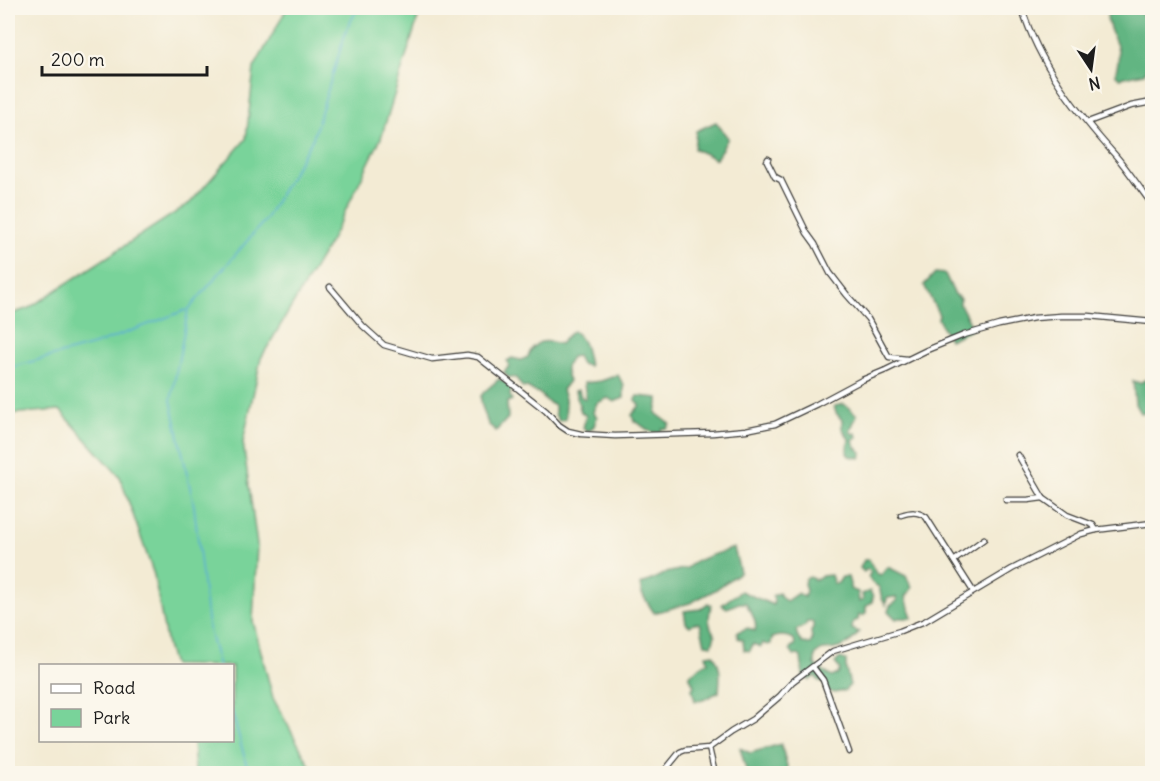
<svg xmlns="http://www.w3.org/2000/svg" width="1160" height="781" font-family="Delius,sans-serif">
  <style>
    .green { fill: #79d39a; stroke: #4a785b; stroke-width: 1.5 }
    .forest { fill: #62b582; stroke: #3f684f; stroke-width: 1.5; fill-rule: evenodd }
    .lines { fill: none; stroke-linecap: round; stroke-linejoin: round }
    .stream { stroke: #5badd6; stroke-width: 1.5 }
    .minor-casing { stroke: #3c3b38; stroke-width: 7 }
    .minor { stroke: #fff; stroke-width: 4.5 }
  </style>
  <rect width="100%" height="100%" fill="#fbf7ec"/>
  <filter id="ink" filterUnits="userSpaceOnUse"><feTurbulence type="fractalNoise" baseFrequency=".0167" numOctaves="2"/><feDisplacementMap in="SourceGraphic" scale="12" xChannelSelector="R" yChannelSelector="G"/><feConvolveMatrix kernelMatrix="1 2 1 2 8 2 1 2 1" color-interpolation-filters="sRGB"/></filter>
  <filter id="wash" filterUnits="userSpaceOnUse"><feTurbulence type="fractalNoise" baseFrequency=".008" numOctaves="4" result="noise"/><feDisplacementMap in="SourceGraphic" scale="24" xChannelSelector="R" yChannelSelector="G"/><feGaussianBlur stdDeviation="1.35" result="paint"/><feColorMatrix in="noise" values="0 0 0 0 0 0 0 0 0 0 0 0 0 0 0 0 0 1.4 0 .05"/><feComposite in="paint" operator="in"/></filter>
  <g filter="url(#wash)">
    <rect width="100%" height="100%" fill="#f3ebd4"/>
    <!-- green -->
    <path class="green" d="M287,8H421L381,138L331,240L261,358L243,442L257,545L253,621L273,698L314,773H195L193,741L232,740V666L173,665L167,646L154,575L120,477L60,410L8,414V315L29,308L190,203L246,139L254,68Z"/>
    <!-- forest -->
    <g class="forest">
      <path d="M1108,8H1137L1152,26V62L1144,73L1120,78L1115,74C1124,46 1114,46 1108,22C1106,17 1108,12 1108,8Z"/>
      <path d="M716,122L728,138L716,159L694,149L696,131Z"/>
      <path d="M935,273L945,274L954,293L960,299V304L973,329L949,340L938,319L939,315L924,285Z"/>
      <path d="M573,331C586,340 586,352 589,366L581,364L577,356L571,357C565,368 564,369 569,381L562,390L565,399L566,419L559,421L555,414V406L546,401L539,393L535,392L527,387L523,388L516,378L508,377L504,372L509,366L507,361L512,358L521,360L528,357C534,340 544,339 560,344L567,336Z"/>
      <path d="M618,375L624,386V398L614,402L608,398L597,403L593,412L597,417L594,426L589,431L583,428L586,416L581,412L575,391L579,390L581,397L586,399L584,383L601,381Z"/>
      <path d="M499,379L508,384L511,388L510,396L512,400L507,402L508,418L496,431L488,424L481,403V396L484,392Z"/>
      <path d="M1144,380L1152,382V412L1140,413L1135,404L1133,381L1140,383Z"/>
      <path d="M638,396L658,398V404L656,413L670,424L667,429L662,428L661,432C649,435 644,425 634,421L632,415L640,405L635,400Z"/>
      <path d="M844,404L857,415L850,431L853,434L856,433L857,437L853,441L856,447L862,453L860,458L849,456L847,453L849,439L842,428V420L836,413L834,406Z"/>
      <path d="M734,548L740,572L715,590L690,603L654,613L642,594L640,585L666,573L687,568L693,563L709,556Z"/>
      <path d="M864,560H869L876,573L881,575L888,567L906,576L912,588L906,597L912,618H898L896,619L888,611L890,606L897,601L896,597L887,598L886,605L882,599L879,587L872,583L868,577L871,572L867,569L864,572L860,568Z"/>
      <path d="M831,575L834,584L838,583L842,577H848L850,584V589L858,592L859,602L863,600L862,594L870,591L873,597L872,602L866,607V613L863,616L859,615L858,620L853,622L852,629L859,632C854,640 844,648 834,649C823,651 825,647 815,655V665L832,677L838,674L840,669L835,663L840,658L846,660V669L850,685L844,691L834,693L828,691L826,684L819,681L815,676L810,680L803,676L801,657L798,655L794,656L790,650L791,647L795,645L794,639C786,635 780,635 772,638L771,644L767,645L763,643L761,647L753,644L750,651L744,650L743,640L738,638L737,632L748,628L755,631C758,620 750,612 746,603H739L727,608L722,605L728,600L741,591L773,605L774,600L772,596L779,593L782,598L786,601L798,593L804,597L806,591L804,584L805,579L810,577L815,580L821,576ZM807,622H813V629L811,631L812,640L810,644L802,643L798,638L796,630L805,626Z"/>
      <path d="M708,603L711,606C708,618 708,625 715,635L712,645L705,644L700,623H694L690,626L686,623L684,611L700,609Z"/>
      <path d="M713,654C722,667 720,677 719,692L703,700L695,701L692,689L694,686L689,675L708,661L706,655Z"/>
      <path d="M781,744L789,773H747L740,748L750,753Z"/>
    </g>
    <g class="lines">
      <!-- stream -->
      <g class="stream">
        <path d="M8,368L94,345L186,310"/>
        <path d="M219,666L208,627L194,506L171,400L188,310L265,220L313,138L347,28L358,8"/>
        <path d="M232,711L249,774"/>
      </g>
    </g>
  </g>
  <g filter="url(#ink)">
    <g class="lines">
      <defs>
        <g id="minor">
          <path d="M695,8L700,11L732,8L754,9L789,8"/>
          <path d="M1022,8C1038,63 1078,114 1116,156C1129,171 1140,189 1152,204"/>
          <path d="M1088,122L1131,106L1152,102"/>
          <path d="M768,159L767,161L775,177L781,180L807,233L815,244L830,273L847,295L868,319L889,357L907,359"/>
          <path d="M330,287L363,326L384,345L432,359L467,355L478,357L546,411L559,425L568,431L581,434L615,436L713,433L746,430L775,424L817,404L862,380L886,370L927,350L964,335L999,325L1034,318L1061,316H1089L1152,322"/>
          <path d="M1018,455L1043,498L1067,515L1093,525L1096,530"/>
          <path d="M1006,500H1028L1043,498"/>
          <path d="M901,515C911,512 917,511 926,517L973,591"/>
          <path d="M955,560L984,539"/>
          <path d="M813,667L823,680L849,752"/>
          <path d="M709,748L715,774"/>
          <path d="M662,774L680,752L685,750L709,748L731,732L753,719L780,696L792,682L833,651L900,631L925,621L1012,569L1081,534L1096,530L1152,523"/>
          <path d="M989,774L990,773"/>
        </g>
      </defs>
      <!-- minor casing -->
      <use href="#minor" class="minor-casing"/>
      <!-- minor -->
      <use href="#minor" class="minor"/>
    </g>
  </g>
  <!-- margin -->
  <rect width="1160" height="781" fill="none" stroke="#fbf7ec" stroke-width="30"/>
  <!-- legend -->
  <rect x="39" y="664" width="195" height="78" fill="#fbf7ec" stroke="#a29f99" stroke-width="1.5"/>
  <rect x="51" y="684" width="30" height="9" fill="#ffffff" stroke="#a29f99" stroke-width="1.5"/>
  <text x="93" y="694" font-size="18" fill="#1c1c1c">Road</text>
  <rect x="51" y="709" width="30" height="18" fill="#79d39a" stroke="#a29f99" stroke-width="1.5"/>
  <text x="93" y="724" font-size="18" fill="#1c1c1c">Park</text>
  <!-- north arrow -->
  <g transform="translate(1091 69) rotate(167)" stroke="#fbf7ec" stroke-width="4.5" paint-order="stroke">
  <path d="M0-4.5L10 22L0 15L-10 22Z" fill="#1c1c1c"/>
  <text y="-9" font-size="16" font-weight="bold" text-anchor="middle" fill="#1c1c1c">N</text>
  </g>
  <!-- scale -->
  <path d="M42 66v9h165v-9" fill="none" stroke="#1c1c1c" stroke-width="3"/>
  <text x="51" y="66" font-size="18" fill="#1c1c1c" stroke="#fbf7ec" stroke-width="4.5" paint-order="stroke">200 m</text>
</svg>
